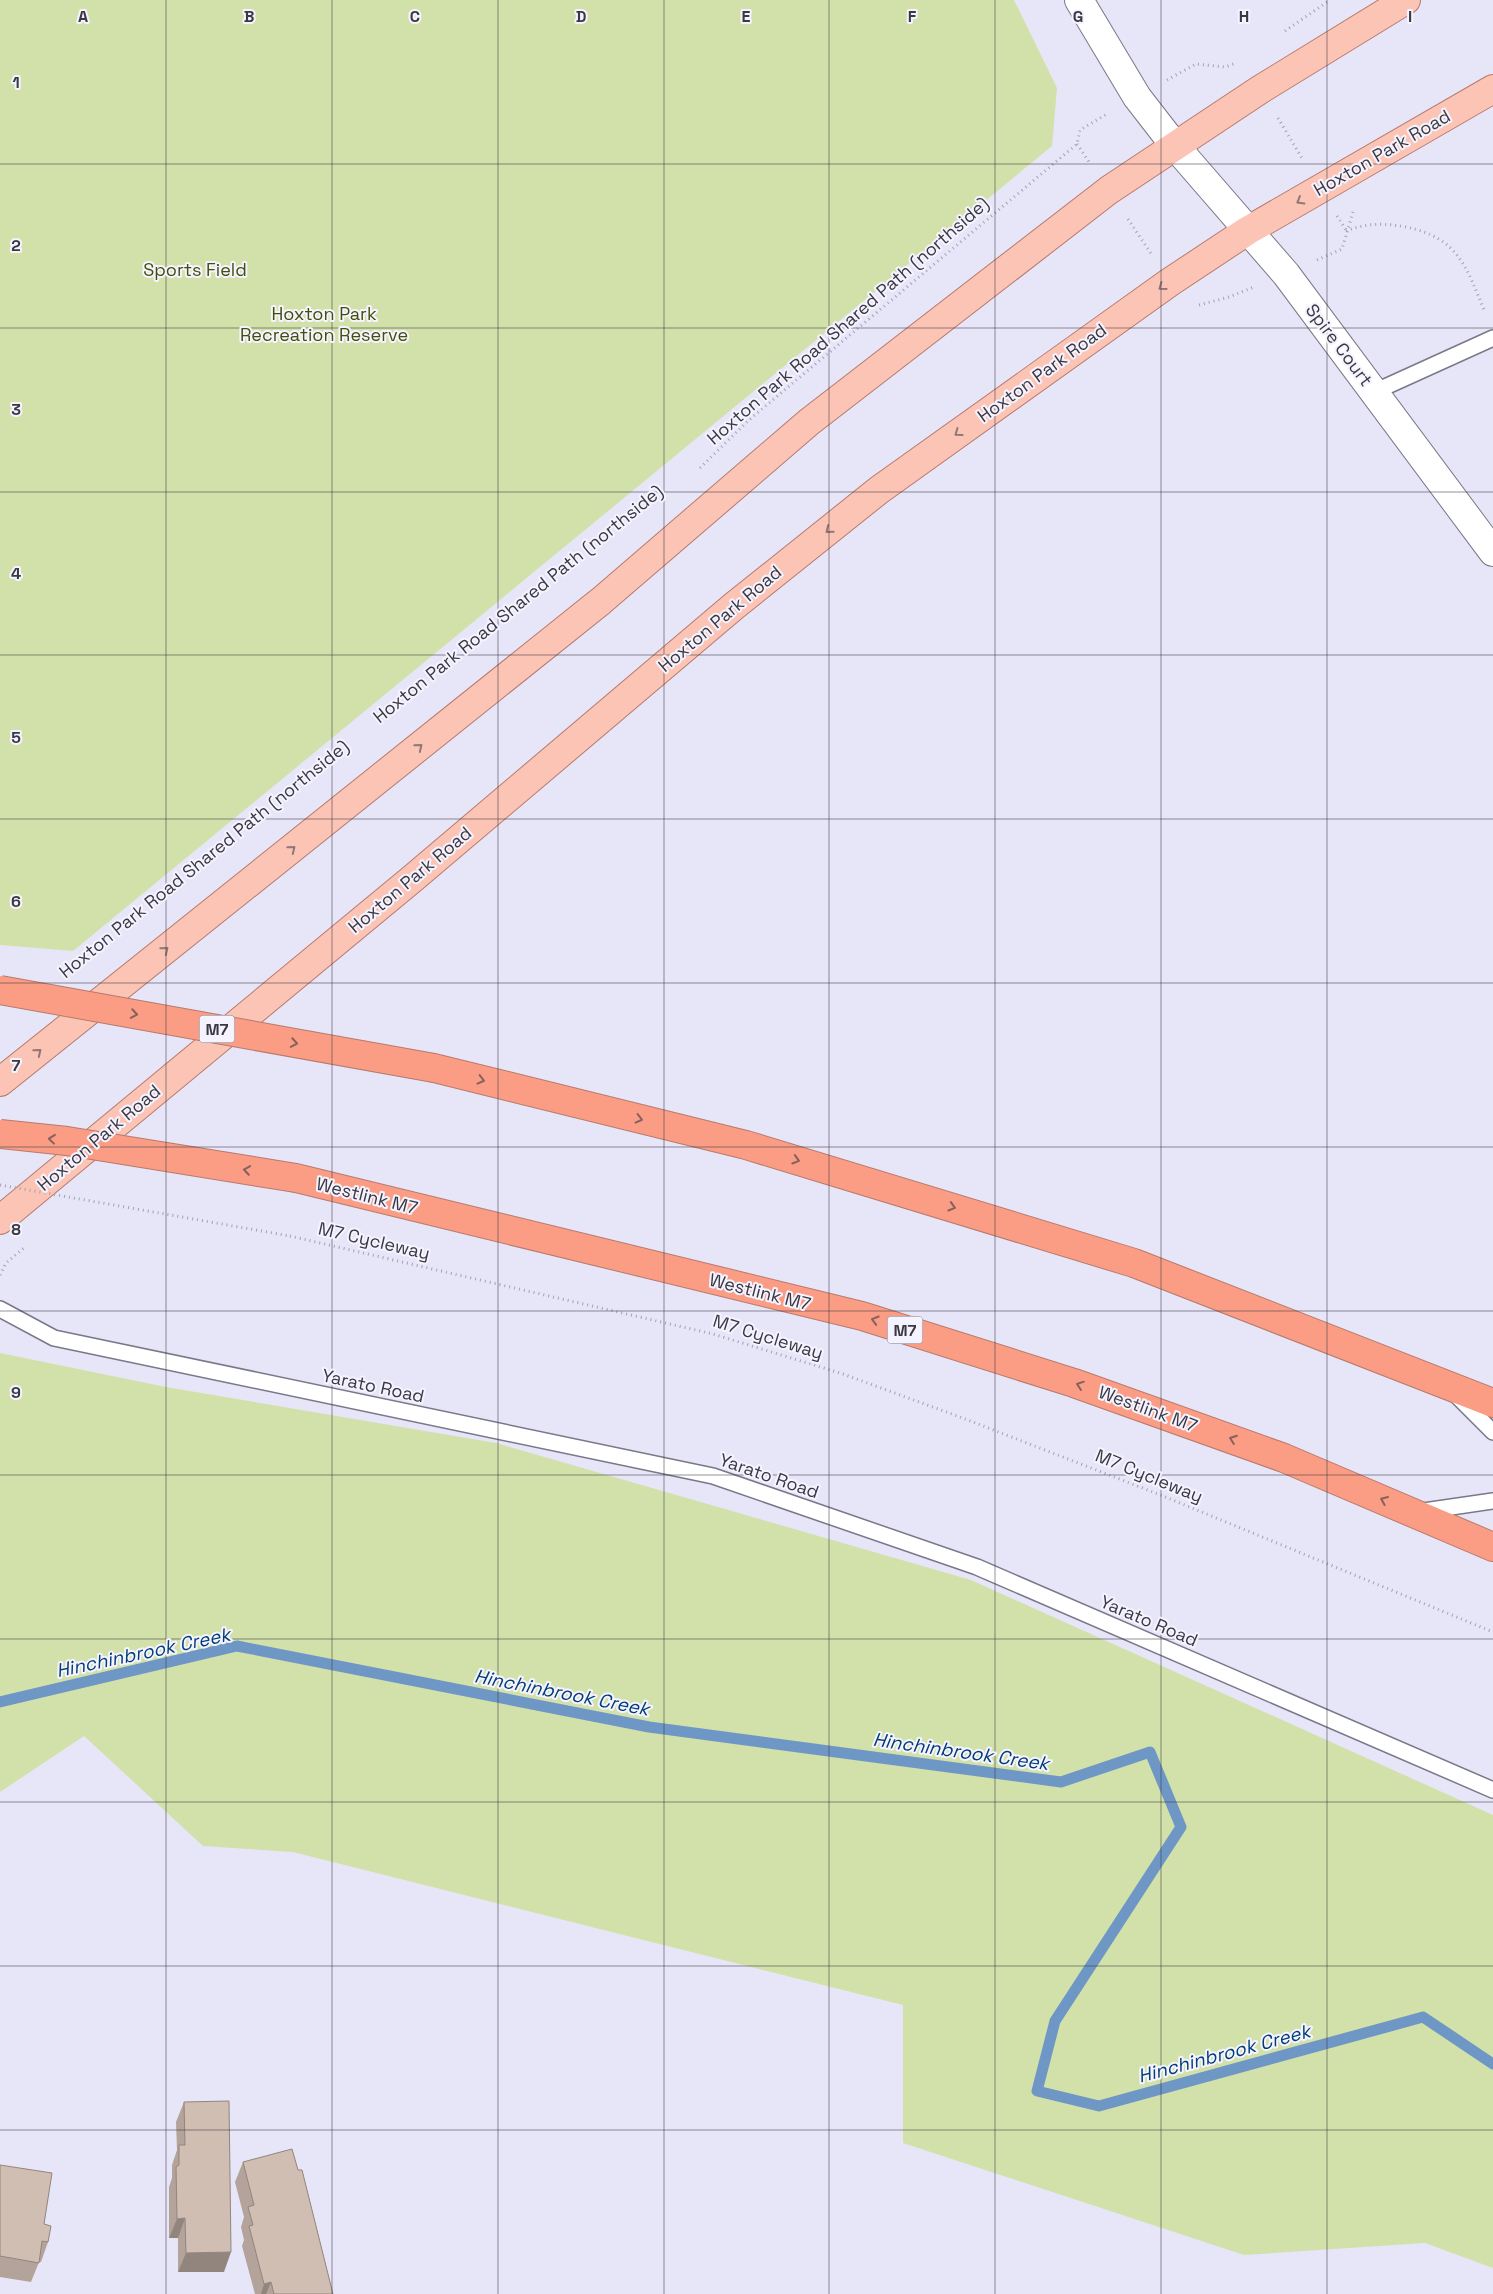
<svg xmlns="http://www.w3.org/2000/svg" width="1493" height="2294" font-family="'Space Grotesk',sans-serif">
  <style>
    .green { fill: #d2e1aa }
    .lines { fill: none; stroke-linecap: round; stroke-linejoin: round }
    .stream { stroke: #6f97c6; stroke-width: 11 }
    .lane-casing { stroke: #7a7788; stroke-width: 18 }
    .street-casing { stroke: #7a7788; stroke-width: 30 }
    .primary-casing { stroke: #b77a6d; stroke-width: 30 }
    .highway-casing { stroke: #b77a6d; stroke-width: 30 }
    .path { stroke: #a3a2b0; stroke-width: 3; stroke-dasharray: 1 4; stroke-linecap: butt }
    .lane { stroke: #fff; stroke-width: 15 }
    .street { stroke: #fff; stroke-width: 28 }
    .primary { stroke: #fcc4b5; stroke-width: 28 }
    .highway { stroke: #fa9d84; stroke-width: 28 }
    .highway-bridge-casing { stroke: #b77a6d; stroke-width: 30; stroke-linecap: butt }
    .path-bridge { stroke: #a3a2b0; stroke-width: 3; stroke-dasharray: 1 4; stroke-linecap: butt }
    .highway-bridge { stroke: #fa9d84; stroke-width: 28 }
    .wall { fill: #b3a39a }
    .shaded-wall { fill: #92857d }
    .building { fill: #d0beb3; stroke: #92857d }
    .oneway { stroke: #917875 }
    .oneway2 { stroke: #87615c }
    .grid { fill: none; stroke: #3a3941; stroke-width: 1; stroke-opacity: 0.55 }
    .labels { text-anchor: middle; stroke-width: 4; stroke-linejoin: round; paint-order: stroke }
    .shield { fill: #f5f3ff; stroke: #72717a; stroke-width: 1 }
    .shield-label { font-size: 16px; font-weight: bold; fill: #3a3941 }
    .street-label { font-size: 18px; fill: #3a3941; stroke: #f5f3ff }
    .park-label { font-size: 18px; fill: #424f0a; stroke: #f5f3ff }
    .water-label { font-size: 19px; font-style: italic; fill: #003e77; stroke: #f5f3ff }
    .grid-label { font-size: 16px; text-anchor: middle; font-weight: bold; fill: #3a3941; stroke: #f5f3ff; stroke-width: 4; stroke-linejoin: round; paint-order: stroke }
  </style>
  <rect width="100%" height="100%" fill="#e7e5f8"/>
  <!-- green -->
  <g class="green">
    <path d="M0,0H1014L1057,88L1052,146L73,951L0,945Z"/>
    <path d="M0,1353L166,1387L496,1443L971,1580L1493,1815V2268L1425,2243L1244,2255L903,2143V2005L293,1852L203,1846L84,1736L0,1792Z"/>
  </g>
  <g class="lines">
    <!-- stream -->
    <path class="stream" d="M0,1702L237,1646L649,1727L1061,1782L1150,1752L1181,1827L1055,2021L1037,2091L1099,2106L1423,2017L1493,2064"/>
    <defs>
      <g id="lane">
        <path d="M1374,392L1493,338"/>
        <path d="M0,1309L54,1338L713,1476L977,1567L1493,1790"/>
        <path d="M1457,1396L1493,1432"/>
        <path d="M1417,1512L1493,1501"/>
      </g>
      <path id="street" d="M1079,0L1137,97L1175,146L1286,274L1493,552"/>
      <g id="primary">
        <path d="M0,1082L601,601L809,422L1109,190L1261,89L1406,0"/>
        <path d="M0,1220L412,879L734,606L879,490L1170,282L1247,231L1493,89"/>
      </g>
      <g id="highway">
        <path d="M434,1068L746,1145L1134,1263L1493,1403"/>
        <path d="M296,1178L862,1316L1074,1383L1284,1458L1493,1547"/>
      </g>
    </defs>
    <!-- lane casing -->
    <use href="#lane" class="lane-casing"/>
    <!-- street casing -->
    <use href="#street" class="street-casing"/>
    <!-- primary casing -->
    <use href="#primary" class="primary-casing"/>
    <!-- highway casing -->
    <use href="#highway" class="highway-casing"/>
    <!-- path -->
    <g class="path">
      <path d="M1285,31L1330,0"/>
      <path d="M1167,80L1196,64L1225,67L1236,63"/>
      <path d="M1278,118L1303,160"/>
      <path d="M1077,144L1089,162"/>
      <path d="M1337,216L1346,230"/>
      <path d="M1128,219L1152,255"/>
      <path d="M1346,231C1366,223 1385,223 1406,227C1459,238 1466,267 1485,312"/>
      <path d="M1317,260L1342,249L1354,209"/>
      <path d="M1199,305L1229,297L1254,287"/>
      <path d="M700,468L749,420L1077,144L1080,130L1107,114"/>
      <path d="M290,1236L713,1334L843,1374L960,1417L1158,1494L1493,1632"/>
      <path d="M0,1275L6,1263L26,1246"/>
    </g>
    <!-- lane -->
    <use href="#lane" class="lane"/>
    <!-- street -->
    <use href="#street" class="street"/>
    <!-- primary -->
    <use href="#primary" class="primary"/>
    <!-- highway -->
    <use href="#highway" class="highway"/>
    <defs>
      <g id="highway-bridge">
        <path d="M0,990L434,1068"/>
        <path d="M0,1134L67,1141L296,1178"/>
      </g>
    </defs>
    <!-- highway-bridge casing -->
    <use href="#highway-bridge" class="highway-bridge-casing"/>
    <!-- path-bridge -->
    <path class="path-bridge" d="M0,1185L290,1236"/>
    <!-- highway-bridge -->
    <use href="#highway-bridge" class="highway-bridge"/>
  </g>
  <!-- wall -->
  <g class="wall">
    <path d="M184,2102L224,2272H178V2238H169V2187L172,2178V2165L177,2150L176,2122Z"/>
    <path d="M243,2162L298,2170L333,2294H255L242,2246L244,2240L241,2227L244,2217L235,2182Z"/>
    <path d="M0,2165L44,2224L48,2242L41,2262H39L31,2282L0,2277Z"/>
  </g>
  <!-- shaded-wall -->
  <g class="shaded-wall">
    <path d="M185,2218L178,2238H169L177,2219Z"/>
    <path d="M231,2252L224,2272H178L186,2253Z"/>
    <path d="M271,2282L266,2294H261L264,2284Z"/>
  </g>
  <!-- building -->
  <g class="building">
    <path d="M229,2101L231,2252L186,2253L185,2218L177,2219L176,2167L179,2165V2145H185L184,2102Z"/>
    <path d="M292,2149L298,2170H302L333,2294H274L271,2282L264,2284L249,2226L253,2225L248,2207L254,2205L243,2162Z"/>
    <path d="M0,2165L52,2173L44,2224L51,2226L48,2242L42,2241L39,2263L0,2256Z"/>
  </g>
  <!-- one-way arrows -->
  <defs><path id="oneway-chevron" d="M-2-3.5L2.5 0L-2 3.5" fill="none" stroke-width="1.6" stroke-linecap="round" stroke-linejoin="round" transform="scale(1.25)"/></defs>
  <g class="oneway">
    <use href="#oneway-chevron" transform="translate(1300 201) rotate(150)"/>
    <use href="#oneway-chevron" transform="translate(1162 287) rotate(144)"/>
    <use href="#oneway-chevron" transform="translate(958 433) rotate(144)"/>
    <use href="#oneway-chevron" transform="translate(829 530) rotate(141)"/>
    <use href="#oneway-chevron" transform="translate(419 747) rotate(-39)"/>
    <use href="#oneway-chevron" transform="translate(292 849) rotate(-39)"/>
    <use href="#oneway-chevron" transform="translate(165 950) rotate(-39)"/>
    <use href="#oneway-chevron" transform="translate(38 1052) rotate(-39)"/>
  </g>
  <g class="oneway2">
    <use href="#oneway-chevron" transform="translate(134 1014) rotate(10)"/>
    <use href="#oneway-chevron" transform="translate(294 1043) rotate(10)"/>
    <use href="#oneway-chevron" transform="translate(481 1080) rotate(14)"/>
    <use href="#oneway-chevron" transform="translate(639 1119) rotate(14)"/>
    <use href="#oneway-chevron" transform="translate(52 1139) rotate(-174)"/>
    <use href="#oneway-chevron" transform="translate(796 1160) rotate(17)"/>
    <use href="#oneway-chevron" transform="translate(247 1170) rotate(-171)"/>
    <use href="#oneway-chevron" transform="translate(952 1207) rotate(17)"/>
    <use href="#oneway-chevron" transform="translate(875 1320) rotate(-163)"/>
    <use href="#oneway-chevron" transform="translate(1080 1385) rotate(-161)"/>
    <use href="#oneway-chevron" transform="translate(1233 1439) rotate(-160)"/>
    <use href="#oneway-chevron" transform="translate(1384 1500) rotate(-157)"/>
  </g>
  <!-- grid -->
  <path class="grid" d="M166,0V2294M332,0V2294M498,0V2294M664,0V2294M829,0V2294M995,0V2294M1161,0V2294M1327,0V2294M0,164H1493M0,328H1493M0,492H1493M0,655H1493M0,819H1493M0,983H1493M0,1147H1493M0,1311H1493M0,1475H1493M0,1639H1493M0,1802H1493M0,1966H1493M0,2130H1493"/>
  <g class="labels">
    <!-- shield labels -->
    <g class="shield">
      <rect x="199.5" y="1015.5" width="35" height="27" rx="4"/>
      <rect x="887.5" y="1316.5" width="35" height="27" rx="4"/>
    </g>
    <g class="shield-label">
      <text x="217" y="1035">M7</text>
      <text x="905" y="1336">M7</text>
    </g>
    <!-- street labels -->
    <g class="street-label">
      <text transform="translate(1382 153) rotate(-30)" y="6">Hoxton Park Road</text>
      <text transform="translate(848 321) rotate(-41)" y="6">Hoxton Park Road Shared Path (northside)</text>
      <text transform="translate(1339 345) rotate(53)" y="6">Spire Court</text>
      <text transform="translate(1042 373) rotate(-36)" y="6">Hoxton Park Road</text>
      <text transform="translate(518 604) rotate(-39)" y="6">Hoxton Park Road Shared Path (northside)</text>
      <text transform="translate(720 619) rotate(-40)" y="6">Hoxton Park Road</text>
      <text transform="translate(204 859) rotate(-39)" y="6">Hoxton Park Road Shared Path (northside)</text>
      <text transform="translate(410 880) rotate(-40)" y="6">Hoxton Park Road</text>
      <text transform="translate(99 1138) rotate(-40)" y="6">Hoxton Park Road</text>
      <text transform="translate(367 1196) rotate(14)" y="6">Westlink M7</text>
      <text transform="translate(374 1241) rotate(13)" y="6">M7 Cycleway</text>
      <text transform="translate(760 1292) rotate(14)" y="6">Westlink M7</text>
      <text transform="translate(768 1337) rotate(17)" y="6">M7 Cycleway</text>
      <text transform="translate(373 1386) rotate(12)" y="6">Yarato Road</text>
      <text transform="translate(1148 1409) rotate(20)" y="6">Westlink M7</text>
      <text transform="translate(769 1476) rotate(19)" y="6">Yarato Road</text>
      <text transform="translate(1149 1476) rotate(22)" y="6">M7 Cycleway</text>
      <text transform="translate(1149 1621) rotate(23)" y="6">Yarato Road</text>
    </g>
    <!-- park labels -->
    <g class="park-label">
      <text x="195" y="276">Sports Field</text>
      <text x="324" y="320">Hoxton Park<tspan x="324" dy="21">Recreation Reserve</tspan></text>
    </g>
    <!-- water labels -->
    <g class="water-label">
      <text transform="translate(143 1652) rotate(-12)" y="7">Hinchinbrook Creek</text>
      <text transform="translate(562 1692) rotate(11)" y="7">Hinchinbrook Creek</text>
      <text transform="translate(961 1751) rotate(8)" y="7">Hinchinbrook Creek</text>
      <text transform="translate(1224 2053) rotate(-15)" y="7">Hinchinbrook Creek</text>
    </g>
  </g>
  <g class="grid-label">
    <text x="83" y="22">A</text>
    <text x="249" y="22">B</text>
    <text x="415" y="22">C</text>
    <text x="581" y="22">D</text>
    <text x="746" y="22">E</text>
    <text x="912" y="22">F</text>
    <text x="1078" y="22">G</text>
    <text x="1244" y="22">H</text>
    <text x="1410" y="22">I</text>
    <text x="16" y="88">1</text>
    <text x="16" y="251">2</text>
    <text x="16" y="415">3</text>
    <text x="16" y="579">4</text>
    <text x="16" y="743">5</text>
    <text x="16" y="907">6</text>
    <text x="16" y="1071">7</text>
    <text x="16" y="1235">8</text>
    <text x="16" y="1398">9</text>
  </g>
</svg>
